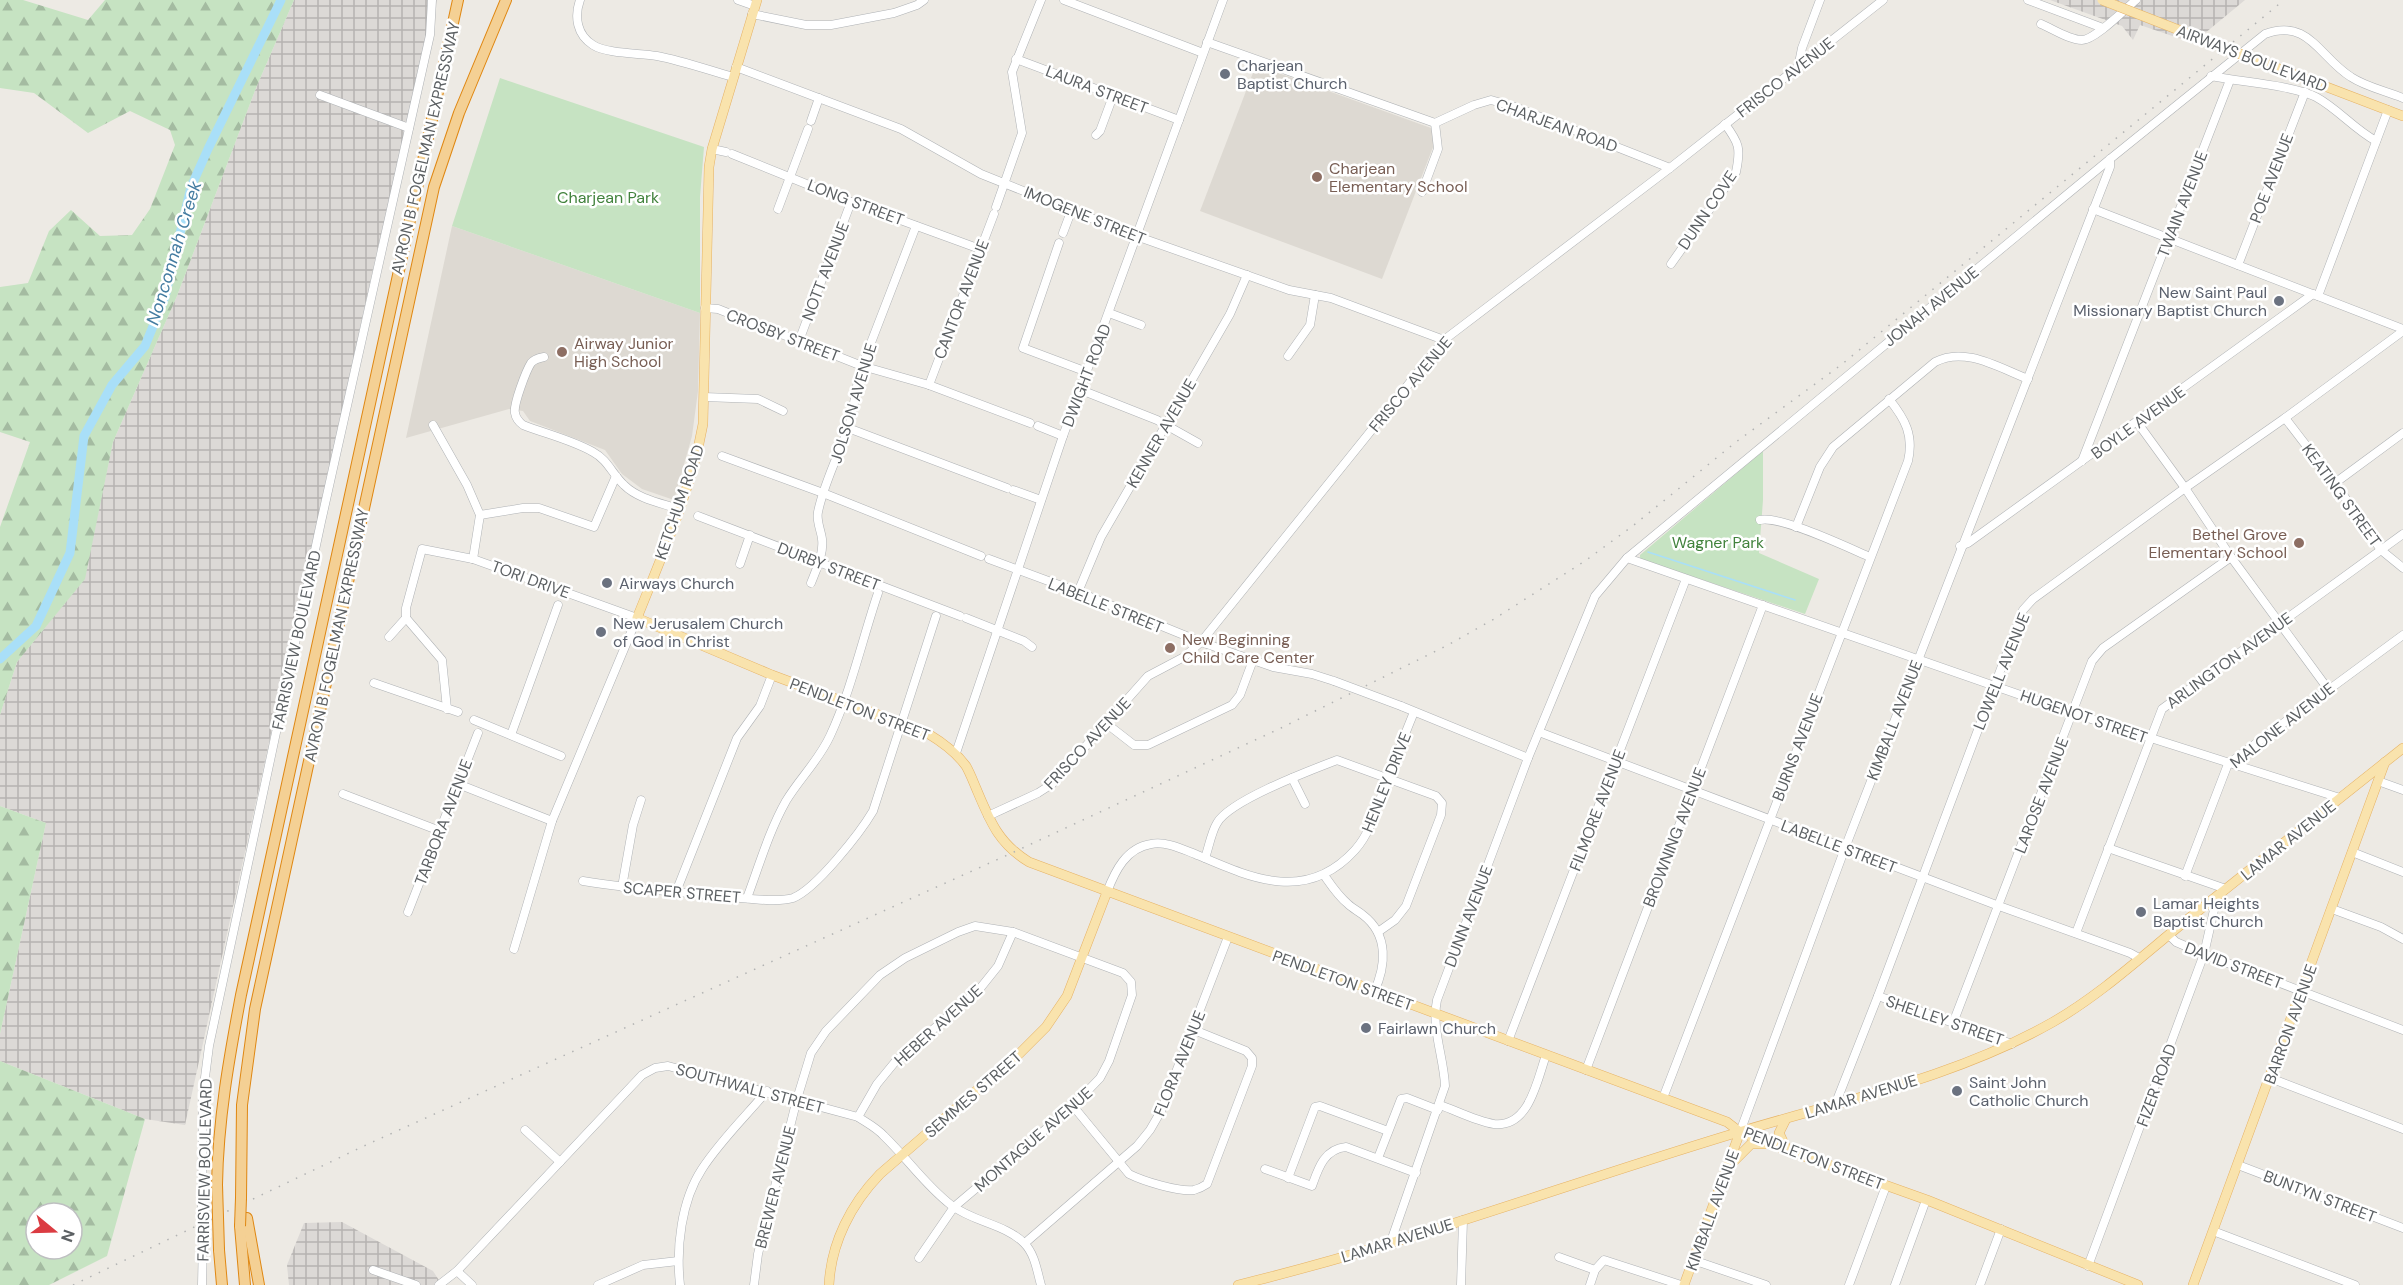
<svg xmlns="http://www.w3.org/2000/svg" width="2403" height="1285" font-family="'DM Sans',sans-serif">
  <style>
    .industrial { fill: url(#industrial-grid) }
    .education { fill: #ddd9d2 }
    .green { fill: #c6e3c2 }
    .forest { fill: url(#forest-firs); fill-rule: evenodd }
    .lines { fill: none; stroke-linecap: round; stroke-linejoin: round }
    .stream { stroke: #a9dff8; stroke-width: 1.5 }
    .river { stroke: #a9dff8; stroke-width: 9 }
    .minor-casing { stroke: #afb2b5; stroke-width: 9 }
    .major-casing { stroke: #e6b264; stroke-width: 10 }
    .highway-casing { stroke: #df8712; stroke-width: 12 }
    .minor { stroke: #fff; stroke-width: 8 }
    .major { stroke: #f9e3ad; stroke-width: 9 }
    .highway { stroke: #f4d094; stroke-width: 10 }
    .rail { stroke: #b2b3b3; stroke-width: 1.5; stroke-dasharray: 1.5 8; stroke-linecap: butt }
    .minor-bridge-casing { stroke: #afb2b5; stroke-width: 9; stroke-linecap: butt }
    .major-bridge-casing { stroke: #e6b264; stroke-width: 10; stroke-linecap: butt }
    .highway-bridge-casing { stroke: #df8712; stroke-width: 12; stroke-linecap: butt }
    .minor-bridge { stroke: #fff; stroke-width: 8 }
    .major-bridge { stroke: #f9e3ad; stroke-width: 9 }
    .highway-bridge { stroke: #f4d094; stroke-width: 10 }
    .worship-dot { fill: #6b7280; stroke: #fff; stroke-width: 2 }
    .education-dot { fill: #8d6e63; stroke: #fff; stroke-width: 2 }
    .labels { text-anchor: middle; stroke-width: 5; stroke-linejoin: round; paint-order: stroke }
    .street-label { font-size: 16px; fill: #5c6063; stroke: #fff }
    .worship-label { font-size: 16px; fill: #5b616d; stroke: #fff; text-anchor: start }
    .education-label { font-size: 16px; fill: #785e54; stroke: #fff; text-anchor: start }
    .park-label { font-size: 16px; fill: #41823c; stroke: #fff }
    .water-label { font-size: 18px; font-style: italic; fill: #447ca1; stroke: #fff }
  </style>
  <defs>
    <pattern id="industrial-grid" width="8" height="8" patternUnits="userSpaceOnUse" patternTransform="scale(1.5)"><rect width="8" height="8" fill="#dcd9d6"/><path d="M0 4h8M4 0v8" fill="none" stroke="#b6b3b1"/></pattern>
    <pattern id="forest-firs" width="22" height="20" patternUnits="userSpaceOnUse" patternTransform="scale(1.5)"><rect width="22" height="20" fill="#c6e3c2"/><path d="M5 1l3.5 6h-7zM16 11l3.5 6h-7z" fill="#a4bba1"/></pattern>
  </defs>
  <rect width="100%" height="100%" fill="#edeae4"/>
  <!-- industrial -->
  <g class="industrial">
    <path d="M294,0H437L375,260L185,1125L145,1119L0,1061V1034L46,823L0,806V715L17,662L84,579L113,442L177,296L256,88Z"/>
    <path d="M2050,0H2245L2193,43L2140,25L2133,40L2122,26Z"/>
    <path d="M342,1222L433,1271L442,1285H289L287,1265L304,1223Z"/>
  </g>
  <!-- education -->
  <g class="education">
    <path d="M1256,65L1431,128L1435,142L1382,279L1200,211Z"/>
    <path d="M452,226L700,313L698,391L692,436L674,500L642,489L622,474L605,450L530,421L523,411L509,409L406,438Z"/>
  </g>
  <!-- green -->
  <g class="green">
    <path d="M500,78L704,147L700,197V313L452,226Z"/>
    <path d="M1763,451V500L1759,553L1819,579L1805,614L1640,559V555Z"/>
  </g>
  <!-- forest -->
  <g class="forest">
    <path d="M0,0H23L88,20L105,0H294L256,88L177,296L113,442L85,579L17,662L0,715V527L30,442L0,432V287L28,283L49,231L71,210L100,236L132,235L150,209L175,145L170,130L130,111L88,133L34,93L0,88Z"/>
    <path d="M0,806L46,823L0,1034Z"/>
    <path d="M0,1061L145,1119L107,1256L49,1285H0ZM36,1213H72V1249H36Z"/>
  </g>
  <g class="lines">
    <!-- stream -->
    <path class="stream" d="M1648,552L1795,600"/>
    <!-- river -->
    <path class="river" d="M0,659L36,626L70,553L84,436L112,385L145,346L165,297L191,187L208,149L281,0"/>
    <defs>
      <g id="minor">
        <path d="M580,0C574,17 577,35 593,45C607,54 640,53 657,56C683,61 708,70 733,77"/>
        <path d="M738,0L755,6"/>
        <path d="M1064,0L1203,53"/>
        <path d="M2028,0L2103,28"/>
        <path d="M752,14L806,25H831L894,13L917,5L924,0"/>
        <path d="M2041,24C2053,29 2069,40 2082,40C2095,40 2125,9 2136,0"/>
        <path d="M1207,42L1435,123L1474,105L1491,100L1515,107L1670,168"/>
        <path d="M1016,59L1179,120"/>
        <path d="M736,67L901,129L981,174L1136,236L1289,290L1331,298L1444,340"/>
        <path d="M1798,68L1802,48L1820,0"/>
        <path d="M2211,76C2240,82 2292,85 2316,97C2338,109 2354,129 2376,141"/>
        <path d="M320,95L409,128"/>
        <path d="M811,121L819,98"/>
        <path d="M1096,135L1100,131L1113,96"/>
        <path d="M712,149L726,152"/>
        <path d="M732,154L851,202L980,249"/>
        <path d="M1422,192L1438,149L1435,123"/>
        <path d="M996,207L1022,133L1012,72L1041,0"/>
        <path d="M778,209L808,129"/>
        <path d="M2093,209L2403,329"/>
        <path d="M1063,233L1072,209"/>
        <path d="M1059,243L1023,348L1087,372"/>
        <path d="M1671,264L1736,172C1741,148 1739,143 1725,124"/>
        <path d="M2238,265L2305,92"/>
        <path d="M2318,296L2388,110"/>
        <path d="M705,308L718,309L862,366L929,385L1030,423"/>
        <path d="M1109,313L1141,325"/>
        <path d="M799,341L851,202"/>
        <path d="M1288,356L1310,325L1315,295"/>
        <path d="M544,357C539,358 534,359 531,363C526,371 513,405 515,413C516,419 519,422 523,425C546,434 572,440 593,452C608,460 612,474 624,485C638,499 661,503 679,509"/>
        <path d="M929,385L994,214"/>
        <path d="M1081,390L1157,420L1198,443"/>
        <path d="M704,397L758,399L783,411"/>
        <path d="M2285,418L2335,483L2381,550L2403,568"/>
        <path d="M2137,422L2185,488L2231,557L2328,689"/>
        <path d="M433,425L467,485L480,515L473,559"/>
        <path d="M1038,426L1063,436"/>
        <path d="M848,428L1007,488"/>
        <path d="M722,456L823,493L981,556"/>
        <path d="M2082,461L2230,80"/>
        <path d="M2335,483L2403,433"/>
        <path d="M1013,490L1041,500"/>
        <path d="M480,515L523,508H539L594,527L616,476"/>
        <path d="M698,516L960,616"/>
        <path d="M1760,520C1780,515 1849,548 1870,557"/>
        <path d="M1796,527L1820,467L1833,447L1935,362C1965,346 1999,368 2028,379"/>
        <path d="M1960,546L1968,543L2313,294"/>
        <path d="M1627,558L2072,713L2340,798"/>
        <path d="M989,559L1078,592L1201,642L1273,667L1312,674L1334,681"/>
        <path d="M740,564L750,535"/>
        <path d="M811,583C816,570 824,554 822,539C821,530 816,521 818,512C824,483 838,456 848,429C855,408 855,386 862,366L916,226"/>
        <path d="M1078,592L1101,537L1230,314L1247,275"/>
        <path d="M966,618L1024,641L1032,647"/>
        <path d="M389,637L406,618"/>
        <path d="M374,683L458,712"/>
        <path d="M1401,706L1528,758"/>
        <path d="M447,709L442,660L406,618V608L422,549L473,559L637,618L552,821L514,949"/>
        <path d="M474,720L561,756"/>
        <path d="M1107,724L1134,745H1148L1232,705L1240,695L1253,660"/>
        <path d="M1539,732L1999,906L2130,953L2139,958"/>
        <path d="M511,735L558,605"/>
        <path d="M956,753L1063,436L1223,0"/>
        <path d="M1292,778L1305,804"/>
        <path d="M2378,781L2403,790"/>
        <path d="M458,784L552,821"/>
        <path d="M343,794L440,831"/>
        <path d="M988,816L1038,793L1052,784L1148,676L1184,657L1201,642L1444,340L1670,168L1883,0"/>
        <path d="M2108,848L2226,889"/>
        <path d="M2352,852L2403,872"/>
        <path d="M1205,858C1209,847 1211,833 1217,823C1230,800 1311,770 1337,760L1436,796L1442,803L1441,815L1406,906L1395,920L1378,932"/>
        <path d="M1324,875C1331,885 1338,896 1348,904C1352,908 1358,911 1363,915C1389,935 1386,966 1374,992"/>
        <path d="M2185,876L2228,764L2403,635"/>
        <path d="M583,881C632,889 680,892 729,897C746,898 777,903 793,898C816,889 860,833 873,811L936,616"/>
        <path d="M622,887L633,825L641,800"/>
        <path d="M676,892L737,738L760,706L772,675"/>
        <path d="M1107,892C1115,871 1126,848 1151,844C1166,841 1182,849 1195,854C1251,878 1306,904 1355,850C1372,831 1378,804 1387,780C1396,757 1405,734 1414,712"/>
        <path d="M747,898C759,866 769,831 786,801C800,778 819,760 830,736C851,691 862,640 878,593"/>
        <path d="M2332,909L2381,927L2403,939"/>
        <path d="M408,912L478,733"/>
        <path d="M2076,933L2162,709L2403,534"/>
        <path d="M2169,935L2176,942L2204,954L2403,1030"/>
        <path d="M1878,996L2012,1044"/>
        <path d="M1953,1023L2092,661L2103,648L2231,557"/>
        <path d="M1508,1041L1686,579"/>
        <path d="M1586,1070L1763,605"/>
        <path d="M2270,1078L2403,1129"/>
        <path d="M1663,1098L1908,461C1914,435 1905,419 1889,399"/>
        <path d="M1440,1105C1457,1111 1476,1121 1494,1124C1529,1128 1537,1081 1546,1055"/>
        <path d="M1835,1105L1878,996L2023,610L2033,599L2185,488L2285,418L2403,331"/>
        <path d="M1073,1106L1129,1174C1143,1181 1178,1192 1194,1190C1198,1189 1204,1186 1207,1184L1252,1066V1058L1246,1051L1194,1030"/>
        <path d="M858,1117L877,1084L895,1062L978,991L998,966L1013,932"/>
        <path d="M525,1130L560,1162"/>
        <path d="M1740,1132L1845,848L2110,167V159"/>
        <path d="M1378,1158L1401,1099L1407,1098L1438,1110"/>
        <path d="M2238,1165L2403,1228"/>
        <path d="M1265,1169L1312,1186C1318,1169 1324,1149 1346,1147L1416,1173"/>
        <path d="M1288,1178L1315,1107L1320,1106L1388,1131"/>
        <path d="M202,1205L203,1093L209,1046L321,522L430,35L432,0"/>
        <path d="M2213,1231L2355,1285"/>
        <path d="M1025,1243L1137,1146L1150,1130L1161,1111L1228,937"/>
        <path d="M1390,1244L1445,1086C1444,1058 1431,1028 1437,1000L1528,758L1595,596L1627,558L2110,159L2265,34C2309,18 2319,57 2351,77C2366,87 2386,91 2403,98"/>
        <path d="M1559,1257L1595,1270"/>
        <path d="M1693,1260L1766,1285"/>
        <path d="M2088,1266L2204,954L2214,910L2209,902"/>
        <path d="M373,1270L416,1285"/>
        <path d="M457,1271L472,1285"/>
        <path d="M202,1285L203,1238"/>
        <path d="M439,1285L457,1271L642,1075L655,1068L668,1066L858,1117C867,1123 877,1128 884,1136C907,1158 925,1185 951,1205C973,1222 1005,1224 1024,1243C1035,1254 1037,1271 1041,1285"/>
        <path d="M598,1285L643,1265L678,1261"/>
        <path d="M680,1285C676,1248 681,1201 702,1169C720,1141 745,1117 767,1091"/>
        <path d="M754,1285L758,1254L797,1099L811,1053L826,1031L880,975L905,958L958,932L975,926L1013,932L1123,973L1131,982L1132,995L1109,1061L1100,1078L1073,1106L954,1207L919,1258"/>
        <path d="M1461,1285L1463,1220"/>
        <path d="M1590,1285L1595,1270L1604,1260L1681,1285"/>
        <path d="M1849,1285L1886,1186"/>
        <path d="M1895,1285L1926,1200"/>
        <path d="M1980,1285L2001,1229"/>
      </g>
      <g id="major">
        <path d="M757,0L712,149L709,167L703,424C691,491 662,555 637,618L772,675L927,733C942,742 956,752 966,766C970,773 973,781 976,788C990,821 998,843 1029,862L1727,1122L1740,1132L1787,1150L1927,1200L2138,1285"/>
        <path d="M2248,57L2403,116"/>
        <path d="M1786,1119L1779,1133L1787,1150"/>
        <path d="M1731,1164L1751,1144H1766"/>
        <path d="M829,1285C831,1243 851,1204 880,1174L1020,1053L1046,1027L1067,996L1107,892"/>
        <path d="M1238,1285C1408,1244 1572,1182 1739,1132C1845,1100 1956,1077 2053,1022C2100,995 2141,957 2183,923C2257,865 2330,806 2403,748"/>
        <path d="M1684,1285L1740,1132"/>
        <path d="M2193,1285L2385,762"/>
      </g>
      <g id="highway">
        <path d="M217,1185C218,1120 229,1058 241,995L458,0"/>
        <path d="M241,1198L242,1105L255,1009L434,187L459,113L506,0"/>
        <path d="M247,1218L259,1285"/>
        <path d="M240,1226L245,1285"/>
        <path d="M219,1250L222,1285"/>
      </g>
    </defs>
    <!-- minor casing -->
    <use href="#minor" class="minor-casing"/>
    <!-- major casing -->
    <use href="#major" class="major-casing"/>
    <!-- highway casing -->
    <use href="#highway" class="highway-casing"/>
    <!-- minor -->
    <use href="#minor" class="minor"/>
    <!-- major -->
    <use href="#major" class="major"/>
    <!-- highway -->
    <use href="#highway" class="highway"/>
    <!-- rail -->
    <path class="rail" d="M73,1285L366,1145L1014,852L1281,728L1448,645L1494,619L1585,561L1634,525L1736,442L1841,365L2284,0"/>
    <defs>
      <g id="minor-bridge">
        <path d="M1334,681L1401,706"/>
        <path d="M202,1205L203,1238"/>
      </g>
      <path id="major-bridge" d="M2102,0L2248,57"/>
      <g id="highway-bridge">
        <path d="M217,1185L219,1250"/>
        <path d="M240,1226L241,1198"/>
      </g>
    </defs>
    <!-- minor-bridge casing -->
    <use href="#minor-bridge" class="minor-bridge-casing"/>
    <!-- major-bridge casing -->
    <use href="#major-bridge" class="major-bridge-casing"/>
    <!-- highway-bridge casing -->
    <use href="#highway-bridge" class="highway-bridge-casing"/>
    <!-- minor-bridge -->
    <use href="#minor-bridge" class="minor-bridge"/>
    <!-- major-bridge -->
    <use href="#major-bridge" class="major-bridge"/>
    <!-- highway-bridge -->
    <use href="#highway-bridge" class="highway-bridge"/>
  </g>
  <!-- markers -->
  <g class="worship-dot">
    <circle cx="1225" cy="74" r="6"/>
    <circle cx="2279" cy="301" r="6"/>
    <circle cx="607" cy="583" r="6"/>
    <circle cx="601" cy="632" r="6"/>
    <circle cx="2141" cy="912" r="6"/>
    <circle cx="1366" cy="1028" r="6"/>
    <circle cx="1957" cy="1091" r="6"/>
  </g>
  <g class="education-dot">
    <circle cx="1317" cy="177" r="6"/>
    <circle cx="562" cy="352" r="6"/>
    <circle cx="2299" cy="543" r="6"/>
    <circle cx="1170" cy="648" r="6"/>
  </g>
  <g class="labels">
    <!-- street labels -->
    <g class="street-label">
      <text transform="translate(2252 58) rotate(21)" y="6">AIRWAYS BOULEVARD</text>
      <text transform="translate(1785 77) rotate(-38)" y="6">FRISCO AVENUE</text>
      <text transform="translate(1097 89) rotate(21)" y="6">LAURA STREET</text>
      <text transform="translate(1557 125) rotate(20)" y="6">CHARJEAN ROAD</text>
      <text transform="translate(425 148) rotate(-77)" y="6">AVRON B FOGELMAN EXPRESSWAY</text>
      <text transform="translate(2271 178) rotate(-69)" y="6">POE AVENUE</text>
      <text transform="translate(856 202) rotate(21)" y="6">LONG STREET</text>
      <text transform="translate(2182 204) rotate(-69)" y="6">TWAIN AVENUE</text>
      <text transform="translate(1707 210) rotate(-56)" y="6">DUNN COVE</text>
      <text transform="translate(1085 215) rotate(22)" y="6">IMOGENE STREET</text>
      <text transform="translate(825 271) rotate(-69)" y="6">NOTT AVENUE</text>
      <text transform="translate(961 299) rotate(-69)" y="6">CANTOR AVENUE</text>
      <text transform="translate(1931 306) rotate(-39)" y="6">JONAH AVENUE</text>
      <text transform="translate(783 335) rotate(21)" y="6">CROSBY STREET</text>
      <text transform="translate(1086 375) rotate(-69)" y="6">DWIGHT ROAD</text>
      <text transform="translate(1410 384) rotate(-50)" y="6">FRISCO AVENUE</text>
      <text transform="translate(853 403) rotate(-73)" y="6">JOLSON AVENUE</text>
      <text transform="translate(2138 422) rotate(-36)" y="6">BOYLE AVENUE</text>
      <text transform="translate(1161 433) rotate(-60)" y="6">KENNER AVENUE</text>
      <text transform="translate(2342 495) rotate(54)" y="6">KEATING STREET</text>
      <text transform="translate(679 502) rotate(-71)" y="6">KETCHUM ROAD</text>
      <text transform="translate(829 566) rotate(21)" y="6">DURBY STREET</text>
      <text transform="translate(531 579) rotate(20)" y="6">TORI DRIVE</text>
      <text transform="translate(1106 605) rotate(22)" y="6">LABELLE STREET</text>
      <text transform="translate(336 635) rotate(-78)" y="6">AVRON B FOGELMAN EXPRESSWAY</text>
      <text transform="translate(296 640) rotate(-78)" y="6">FARRISVIEW BOULEVARD</text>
      <text transform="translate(2229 660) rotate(-36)" y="6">ARLINGTON AVENUE</text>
      <text transform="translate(2001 671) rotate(-68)" y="6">LOWELL AVENUE</text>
      <text transform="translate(860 709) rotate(21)" y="6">PENDLETON STREET</text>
      <text transform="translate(2084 716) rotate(19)" y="6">HUGENOT STREET</text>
      <text transform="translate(1894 720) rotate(-69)" y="6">KIMBALL AVENUE</text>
      <text transform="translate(2282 725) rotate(-38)" y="6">MALONE AVENUE</text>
      <text transform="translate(1087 743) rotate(-47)" y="6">FRISCO AVENUE</text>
      <text transform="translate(1797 747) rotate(-69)" y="6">BURNS AVENUE</text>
      <text transform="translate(1386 782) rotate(-68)" y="6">HENLEY DRIVE</text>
      <text transform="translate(2041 795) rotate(-69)" y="6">LAROSE AVENUE</text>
      <text transform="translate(1597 810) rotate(-69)" y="6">FILMORE AVENUE</text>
      <text transform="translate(443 822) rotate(-69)" y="6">TARBORA AVENUE</text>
      <text transform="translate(1674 837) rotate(-69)" y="6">BROWNING AVENUE</text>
      <text transform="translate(2288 840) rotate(-39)" y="6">LAMAR AVENUE</text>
      <text transform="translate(1839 846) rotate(21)" y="6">LABELLE STREET</text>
      <text transform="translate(682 892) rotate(5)" y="6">SCAPER STREET</text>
      <text transform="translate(1468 916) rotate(-69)" y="6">DUNN AVENUE</text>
      <text transform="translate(2234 965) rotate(21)" y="6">DAVID STREET</text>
      <text transform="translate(1343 980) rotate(20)" y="6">PENDLETON STREET</text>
      <text transform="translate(1945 1020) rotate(19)" y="6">SHELLEY STREET</text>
      <text transform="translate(2290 1024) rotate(-70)" y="6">BARRON AVENUE</text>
      <text transform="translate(938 1025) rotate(-42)" y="6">HEBER AVENUE</text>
      <text transform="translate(1179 1063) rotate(-68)" y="6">FLORA AVENUE</text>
      <text transform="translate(2156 1085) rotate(-70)" y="6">FIZER ROAD</text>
      <text transform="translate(750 1088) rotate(15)" y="6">SOUTHWALL STREET</text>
      <text transform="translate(973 1094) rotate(-41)" y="6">SEMMES STREET</text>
      <text transform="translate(1861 1096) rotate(-17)" y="6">LAMAR AVENUE</text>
      <text transform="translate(1033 1139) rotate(-41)" y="6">MONTAGUE AVENUE</text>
      <text transform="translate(1814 1158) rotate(21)" y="6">PENDLETON STREET</text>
      <text transform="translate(204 1170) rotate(-89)" y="6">FARRISVIEW BOULEVARD</text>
      <text transform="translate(775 1187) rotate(-76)" y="6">BREWER AVENUE</text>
      <text transform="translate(2320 1196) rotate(21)" y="6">BUNTYN STREET</text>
      <text transform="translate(1712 1210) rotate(-70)" y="6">KIMBALL AVENUE</text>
      <text transform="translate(1397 1240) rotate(-17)" y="6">LAMAR AVENUE</text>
    </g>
    <!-- worship labels -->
    <g class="worship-label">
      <text x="1237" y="71">Charjean<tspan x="1237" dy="18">Baptist Church</tspan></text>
      <text x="2267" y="298" text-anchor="end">New Saint Paul<tspan x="2267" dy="18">Missionary Baptist Church</tspan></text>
      <text x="619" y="589">Airways Church</text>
      <text x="613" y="629">New Jerusalem Church<tspan x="613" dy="18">of God in Christ</tspan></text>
      <text x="2153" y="909">Lamar Heights<tspan x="2153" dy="18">Baptist Church</tspan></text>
      <text x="1378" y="1034">Fairlawn Church</text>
      <text x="1969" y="1088">Saint John<tspan x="1969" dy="18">Catholic Church</tspan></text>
    </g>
    <!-- education labels -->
    <g class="education-label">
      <text x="1329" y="174">Charjean<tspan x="1329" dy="18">Elementary School</tspan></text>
      <text x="574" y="349">Airway Junior<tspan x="574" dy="18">High School</tspan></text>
      <text x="2287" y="540" text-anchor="end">Bethel Grove<tspan x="2287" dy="18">Elementary School</tspan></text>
      <text x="1182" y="645">New Beginning<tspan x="1182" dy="18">Child Care Center</tspan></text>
    </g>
    <!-- park labels -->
    <g class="park-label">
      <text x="608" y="203">Charjean Park</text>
      <text x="1718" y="548">Wagner Park</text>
    </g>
    <!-- water labels -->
    <g class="water-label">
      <text transform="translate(174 253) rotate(-73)" y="6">Nonconnah Creek</text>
    </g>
  </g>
  <!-- north arrow -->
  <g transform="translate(54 1231) rotate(109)"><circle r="28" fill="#ffffff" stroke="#bebfc1" stroke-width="1.5"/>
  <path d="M0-4.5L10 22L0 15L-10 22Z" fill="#db3c42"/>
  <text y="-9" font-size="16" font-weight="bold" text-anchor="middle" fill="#5c6063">N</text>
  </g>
</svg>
